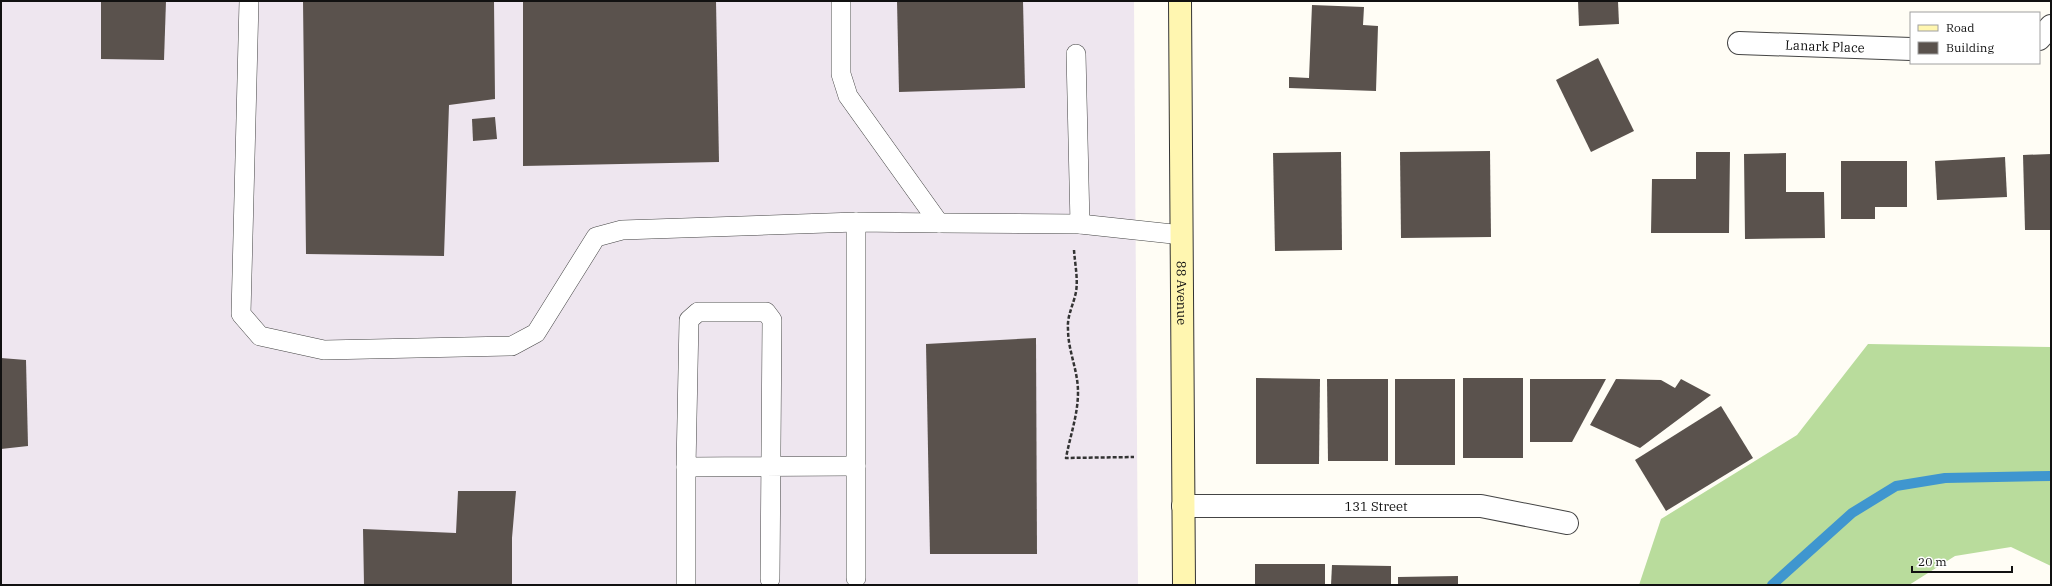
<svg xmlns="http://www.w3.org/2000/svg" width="2052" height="586" font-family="'IBM Plex Serif',serif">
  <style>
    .industrial { fill: #eee6ef }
    .forest { fill: #b9dc9c }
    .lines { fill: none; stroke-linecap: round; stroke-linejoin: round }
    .stream { stroke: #3f96cf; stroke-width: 10 }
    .building { fill: #5a524d }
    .lane-casing { stroke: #444; stroke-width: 20 }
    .street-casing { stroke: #444; stroke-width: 24 }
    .secondary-casing { stroke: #333; stroke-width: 24 }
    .path { stroke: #333; stroke-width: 2.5; stroke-dasharray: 4 2; stroke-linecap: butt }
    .lane { stroke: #fff; stroke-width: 19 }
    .street { stroke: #fff; stroke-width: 22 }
    .secondary { stroke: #fff6b0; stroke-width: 22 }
    .labels { text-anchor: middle; stroke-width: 4; stroke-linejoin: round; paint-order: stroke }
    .street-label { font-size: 13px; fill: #111; stroke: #fff }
  </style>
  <rect width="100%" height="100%" fill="#fffdf5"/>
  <!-- industrial -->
  <path class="industrial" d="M1,1H1134L1138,585H1Z"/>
  <!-- forest -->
  <path class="forest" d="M1868,344L2051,347V566L2011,547L1955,556L1909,585H1639L1661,519L1797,435Z"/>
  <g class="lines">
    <!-- stream -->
    <path class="stream" d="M1772,585L1852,513L1896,486L1945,478L2051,476"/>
  </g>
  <!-- building -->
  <g class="building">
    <path d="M101,1H166L164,60L101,59Z"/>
    <path d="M303,1H494L495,99L449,105L444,256L306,254Z"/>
    <path d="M523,1H716L719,162L523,166Z"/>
    <path d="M897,1H1023L1025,88L899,92Z"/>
    <path d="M1578,1H1618L1619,24L1579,26Z"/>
    <path d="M1312,5L1364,7L1363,25L1378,26L1376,91L1289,88V77L1309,78Z"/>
    <path d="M1598,58L1634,131L1591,152L1556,80Z"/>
    <path d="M495,117L497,139L473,141L472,119Z"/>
    <path d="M1490,151L1491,237L1401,238L1400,152Z"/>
    <path d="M1341,152L1342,250L1275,251L1273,153Z"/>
    <path d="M1696,152H1730L1729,233H1651L1652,179H1696Z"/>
    <path d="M1786,153V192H1824L1825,238L1745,239L1744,154Z"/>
    <path d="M2051,154V230H2025L2023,155Z"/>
    <path d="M2005,157L2007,197L1937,200L1935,161Z"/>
    <path d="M1841,161H1907V207H1875V219H1841Z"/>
    <path d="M1036,338L1037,554H930L926,344Z"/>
    <path d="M1,358L26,360L28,446L1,449Z"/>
    <path d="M1256,378L1320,379L1319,464H1256Z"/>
    <rect x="1463" y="378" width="60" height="80"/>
    <path d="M1327,379H1388V461H1328Z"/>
    <rect x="1395" y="379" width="60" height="86"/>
    <path d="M1530,379H1606L1572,442H1530Z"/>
    <path d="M1616,379L1661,380L1675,388L1681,379L1711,395L1640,448L1590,425Z"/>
    <path d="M1721,406L1753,458L1666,511L1635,460Z"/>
    <path d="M458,491H516L512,538V585H364L363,529L456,533Z"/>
    <rect x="1255" y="564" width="70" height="21"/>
    <path d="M1332,565L1391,566V585H1331Z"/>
    <path d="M1458,576V585H1398V577Z"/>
  </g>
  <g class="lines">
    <defs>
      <g id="lane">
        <path d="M249,1L241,314L260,336L324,350L512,346L536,333L596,237L622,230L856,222L939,223L1080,224L1182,235"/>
        <path d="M841,1V74L848,96L939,223"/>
        <path d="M1076,54L1080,224"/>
        <path d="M856,222V578"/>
        <path d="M686,467V585"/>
        <path d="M770,579L772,320L766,312H698L689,320L686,467L856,466"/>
      </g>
      <g id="street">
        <path d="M2039,39L2051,26"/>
        <path id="s1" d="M1739,43L1911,49"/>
        <path id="s2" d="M1183,506H1481L1567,523"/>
      </g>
      <g id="secondary">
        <path id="s3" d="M1180,1L1184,585"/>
      </g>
    </defs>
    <!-- lane casing -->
    <use href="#lane" class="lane-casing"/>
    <!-- street casing -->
    <use href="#street" class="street-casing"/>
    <!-- secondary casing -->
    <use href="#secondary" class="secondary-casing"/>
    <!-- path -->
    <path class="path" d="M1074,250C1075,265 1079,283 1075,296C1072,308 1067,317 1068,329C1068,351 1078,370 1078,392C1078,415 1070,436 1066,458L1134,457"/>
    <!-- lane -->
    <use href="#lane" class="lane"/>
    <!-- street -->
    <use href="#street" class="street"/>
    <!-- secondary -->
    <use href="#secondary" class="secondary"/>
  </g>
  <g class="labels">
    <!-- street labels -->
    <g class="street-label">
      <text dy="5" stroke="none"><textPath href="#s1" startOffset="86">Lanark Place</textPath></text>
      <text dy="5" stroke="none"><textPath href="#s3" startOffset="292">88 Avenue</textPath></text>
      <text dy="5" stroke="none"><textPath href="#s2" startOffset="193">131 Street</textPath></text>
    </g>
  </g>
  <!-- border -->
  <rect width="2052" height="586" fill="none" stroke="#111111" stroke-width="4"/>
  <!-- legend -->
  <rect x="1910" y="12" width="130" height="52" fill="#ffffff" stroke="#a0a0a0"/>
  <rect x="1918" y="25" width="20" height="6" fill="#fff6b0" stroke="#a0a0a0"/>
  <text x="1946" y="32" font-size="12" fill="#111111">Road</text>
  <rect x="1918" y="42" width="20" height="12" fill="#5a524d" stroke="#a0a0a0"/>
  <text x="1946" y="52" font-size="12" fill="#111111">Building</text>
  <!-- scale -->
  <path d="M1912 566v6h100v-6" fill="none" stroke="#111111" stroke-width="2"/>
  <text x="1918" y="566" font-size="12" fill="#111111" stroke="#ffffff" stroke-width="3" paint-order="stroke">20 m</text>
</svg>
